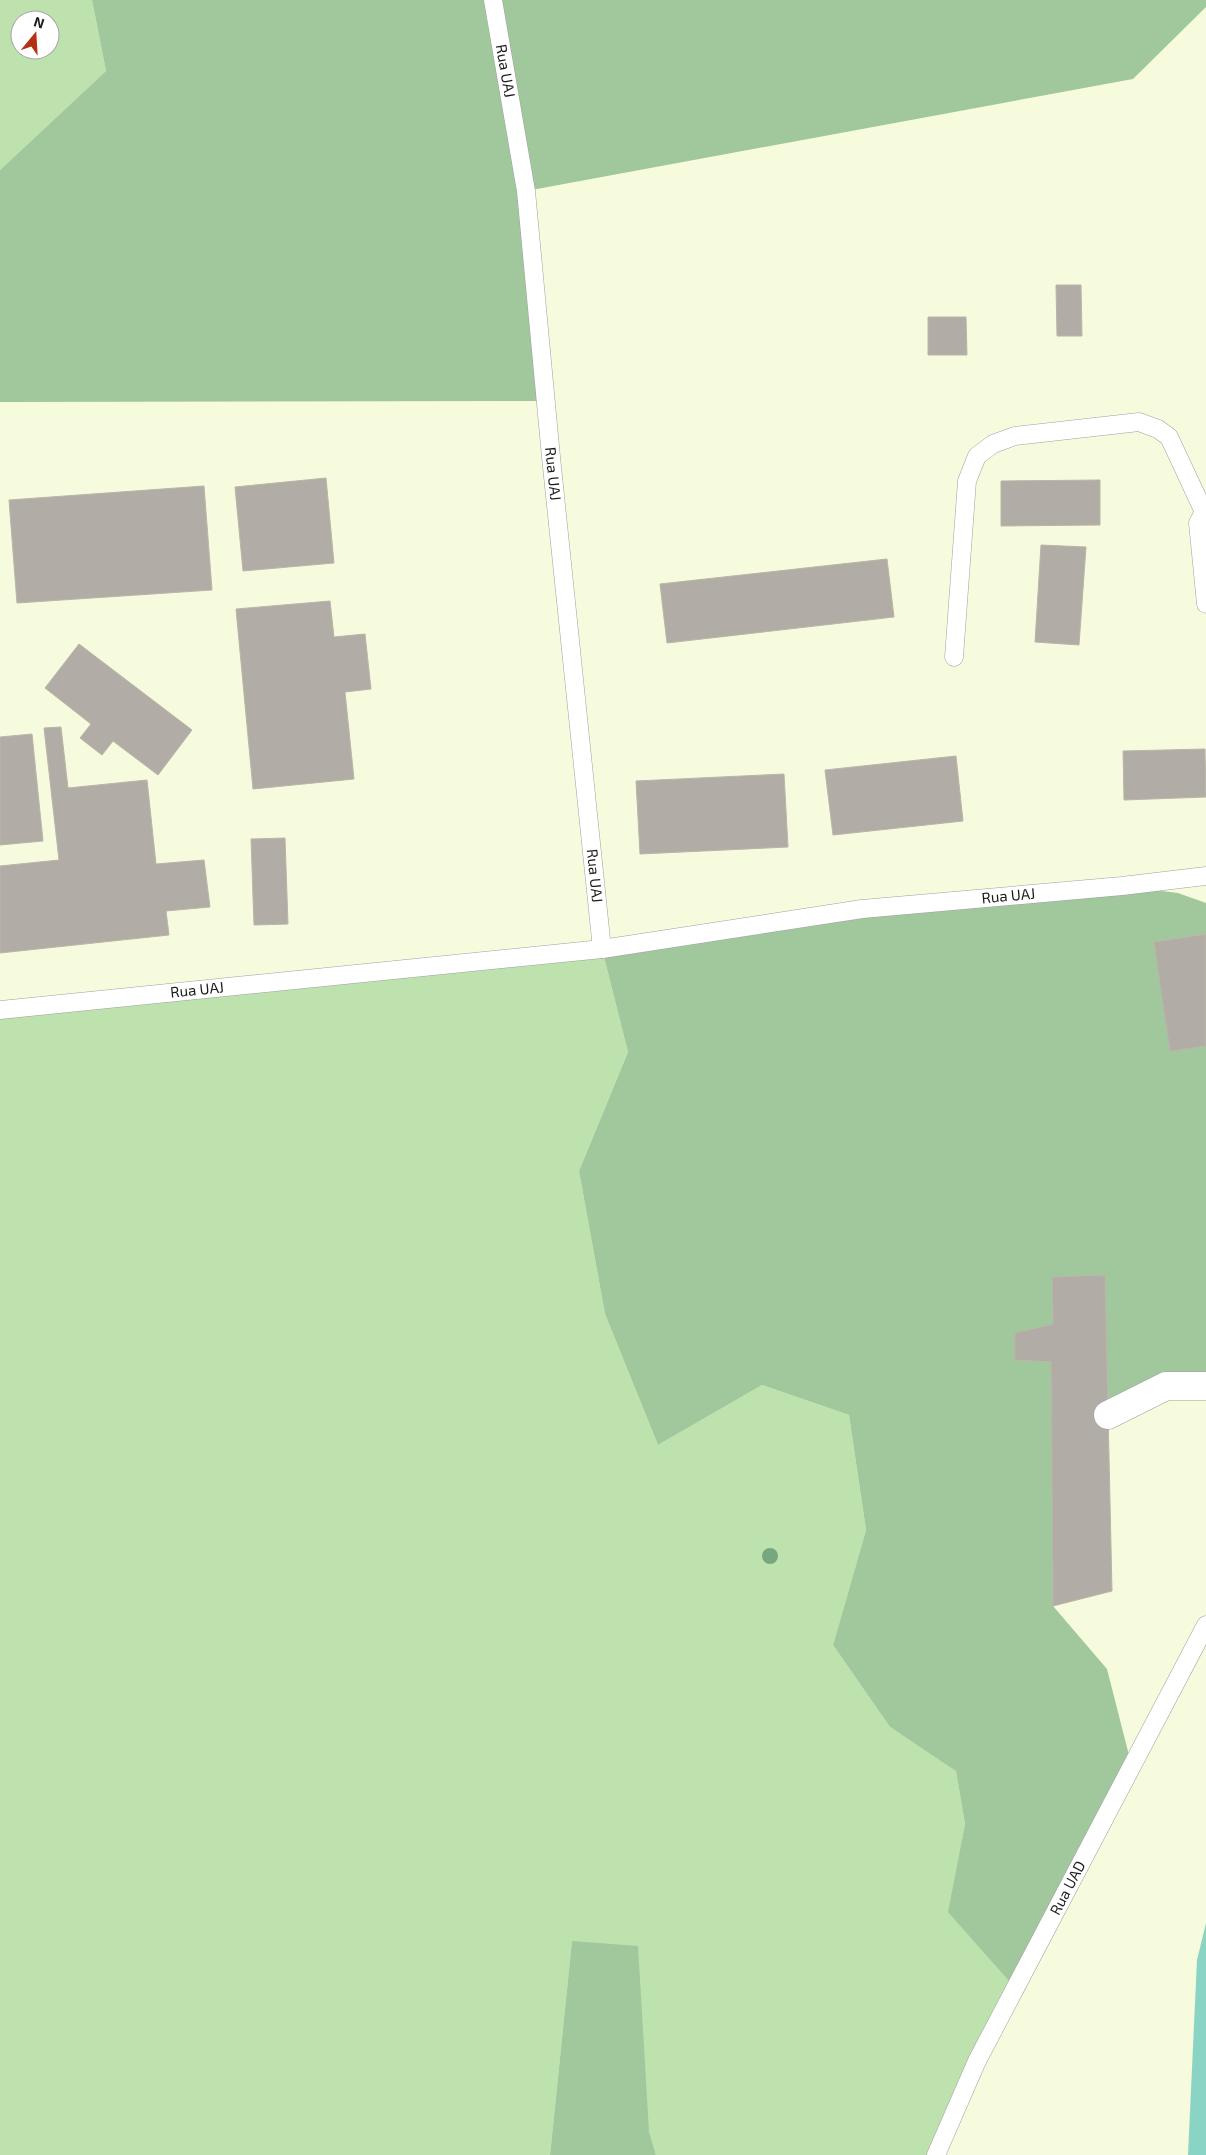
<svg xmlns="http://www.w3.org/2000/svg" width="1206" height="2155" font-family="'Exo 2',sans-serif">
  <style>
    .education { fill: #f6fbdd; fill-rule: evenodd }
    .grass { fill: #bee2ae; fill-rule: evenodd }
    .forest { fill: #a1c89c }
    .pitch { fill: #89d4c4 }
    .building { fill: #b1ada6; stroke: #bcb4a7 }
    .lines { fill: none; stroke-linecap: round; stroke-linejoin: round }
    .service-casing { stroke: #a0a0a0; stroke-width: 19 }
    .minor-casing { stroke: #a0a0a0; stroke-width: 29 }
    .service { stroke: #fff; stroke-width: 18 }
    .minor { stroke: #fff; stroke-width: 28 }
    .tree { fill: #77a67f }
    .labels { text-anchor: middle; stroke-width: 4; stroke-linejoin: round; paint-order: stroke }
    .street-label { font-size: 15px; fill: #1c1c1c; stroke: #fff }
  </style>
  <rect width="100%" height="100%" fill="#ecebe3"/>
  <!-- education -->
  <path class="education" d="M0,0H1206V2155H0ZM20,20H50V50H20Z"/>
  <!-- grass -->
  <g class="grass">
    <path d="M0,0H92L106,71L0,170ZM20,20H50V50H20Z"/>
    <path d="M602,949L628,1052L579,1171L605,1314L658,1445L762,1385L849,1415L866,1530L833,1645L890,1727L956,1770L965,1824L949,1912L1015,1988L936,2155H656L649,2131L572,1942L550,2155H0V1010Z"/>
  </g>
  <!-- forest -->
  <g class="forest">
    <path d="M92,0H1206V7L1133,79L526,191L545,401L0,402V170L106,71Z"/>
    <path d="M1122,886L1178,893L1206,903V934L1154,942L1206,1046V1386L1108,1415L1105,1275L1052,1277L1053,1324L1015,1333V1360L1051,1362L1053,1606L1107,1669L1132,1767L1015,1988L948,1912L965,1824L956,1771L890,1727L833,1645L866,1530L849,1415L762,1385L658,1445L605,1314L579,1171L628,1052L602,949Z"/>
    <path d="M572,1941L638,1946L649,2131L656,2155H550Z"/>
  </g>
  <!-- pitch -->
  <path class="pitch" d="M1206,1923V2155H1188L1197,1960Z"/>
  <!-- building -->
  <g class="building">
    <path d="M1056,285H1081L1082,336H1057Z"/>
    <path d="M928,317H966L967,355H928Z"/>
    <path d="M326,478L334,563L243,571L235,487Z"/>
    <path d="M1100,480V525L1001,526V481Z"/>
    <path d="M204,486L212,590L17,603L9,500Z"/>
    <path d="M1041,545L1086,547L1079,645L1035,642Z"/>
    <path d="M887,559L894,617L667,643L660,584Z"/>
    <path d="M330,601L334,637L365,634L371,689L345,692L354,779L253,789L236,609Z"/>
    <path d="M79,644L192,730L158,775L113,741L102,755L80,738L91,724L45,688Z"/>
    <path d="M61,727L68,788L147,780L156,864L204,860L210,907L166,911L169,935L0,953V866L59,860L44,728Z"/>
    <path d="M32,734L43,841L0,845V737Z"/>
    <path d="M1205,749L1206,797L1124,800L1123,751Z"/>
    <path d="M956,756L963,821L833,835L825,770Z"/>
    <path d="M784,774L788,847L640,854L636,781Z"/>
    <path d="M285,838L288,924L254,925L251,839Z"/>
    <path d="M1206,934V1046L1170,1051L1154,942Z"/>
    <path d="M1105,1275L1112,1591L1053,1606L1051,1362L1015,1360V1333L1053,1324L1052,1277Z"/>
  </g>
  <g class="lines">
    <defs>
      <g id="service">
        <path id="s1" d="M493,0L526,191L551,457L602,949"/>
        <path d="M1204,512L1198,523L1206,604"/>
        <path d="M954,657L967,481L977,456L993,444L1015,436L1139,422L1158,429L1169,437L1204,512"/>
        <path id="s2" d="M0,1010L602,949L862,909L1122,886L1206,876"/>
        <path id="s3" d="M936,2155L977,2061L1206,1625"/>
      </g>
      <path id="minor" d="M1108,1415L1166,1386H1206"/>
    </defs>
    <!-- service casing -->
    <use href="#service" class="service-casing"/>
    <!-- minor casing -->
    <use href="#minor" class="minor-casing"/>
    <!-- service -->
    <use href="#service" class="service"/>
    <!-- minor -->
    <use href="#minor" class="minor"/>
  </g>
  <!-- trees -->
  <circle class="tree" cx="770" cy="1556" r="8"/>
  <g class="labels">
    <!-- street labels -->
    <g class="street-label">
      <text dy="5" stroke="none"><textPath href="#s1" startOffset="72">Rua UAJ</textPath></text>
      <text dy="5" stroke="none"><textPath href="#s1" startOffset="478">Rua UAJ</textPath></text>
      <text dy="5" stroke="none"><textPath href="#s1" startOffset="882">Rua UAJ</textPath></text>
      <text dy="5" stroke="none"><textPath href="#s2" startOffset="1015">Rua UAJ</textPath></text>
      <text dy="5" stroke="none"><textPath href="#s2" startOffset="198">Rua UAJ</textPath></text>
      <text dy="5" stroke="none"><textPath href="#s3" startOffset="298">Rua UAD</textPath></text>
    </g>
  </g>
  <!-- north arrow -->
  <g transform="translate(35 35) rotate(18)"><circle r="24" fill="#ffffff" stroke="#a4a4a4"/>
  <path d="M0-4L9 19L0 12L-9 19Z" fill="#b43115"/>
  <text y="-8" font-size="14" font-weight="bold" text-anchor="middle" fill="#1c1c1c">N</text>
  </g>
</svg>
